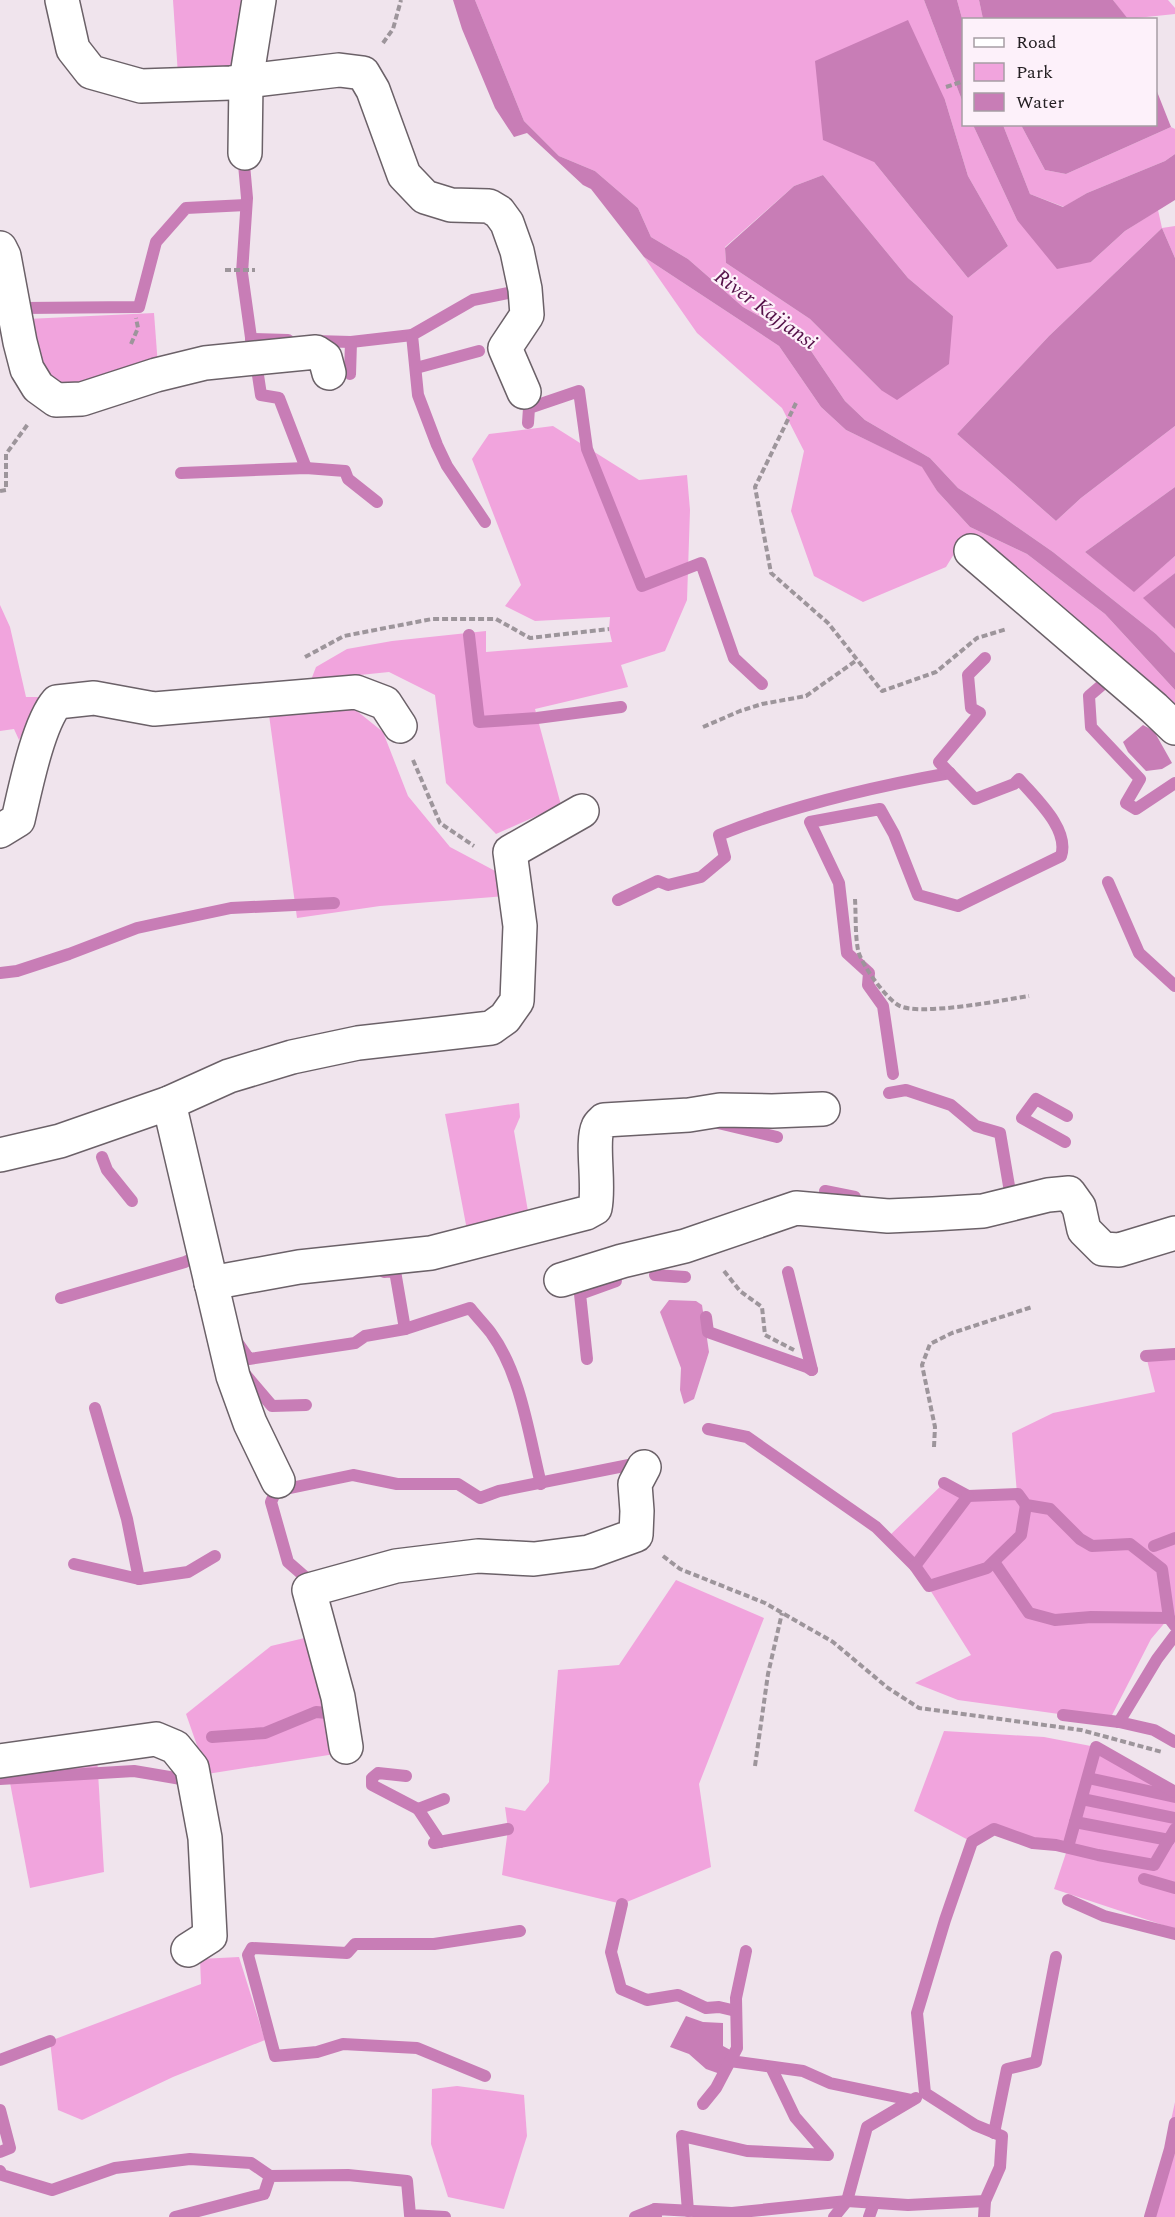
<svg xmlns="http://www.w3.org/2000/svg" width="1175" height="2217" font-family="Spectral,serif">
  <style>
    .green { fill: #f1a4dd; fill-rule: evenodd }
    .forest { fill: #d88cc5 }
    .water { fill: #c87db6 }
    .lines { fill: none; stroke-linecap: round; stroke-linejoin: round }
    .stream { stroke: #c87db6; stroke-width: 12 }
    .street-casing { stroke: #6b6168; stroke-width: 36 }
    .path { stroke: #9d959b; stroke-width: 4; stroke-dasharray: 6 3; stroke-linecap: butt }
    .street { stroke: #fff; stroke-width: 33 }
    .labels { text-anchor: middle; stroke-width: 4.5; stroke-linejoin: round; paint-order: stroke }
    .water-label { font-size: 21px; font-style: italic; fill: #551149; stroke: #fdf1fa }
  </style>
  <rect width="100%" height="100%" fill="#f0e4ed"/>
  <!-- green -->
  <g class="green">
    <path d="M173,0H249L236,67L178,75Z"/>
    <path d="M475,0H924L963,103L964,124L973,125L1017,220L1091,262L1125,231L1158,210L1162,228L1175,226V258L1162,228L1049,336L957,434L1056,521L1081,498L1175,426V487L1085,552L1134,591L1175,556V573L1144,598L1175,629V653L1156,634L1053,552L997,513L958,488L930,458L865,420L845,401L805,342L743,307L688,259L651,237L638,208L595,171L559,156L524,121ZM945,100L968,176L1008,246L968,278L874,162ZM823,175L908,278L953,316L881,390L810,319L726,263L725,247L794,186Z"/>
    <path d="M957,0H979L983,19L964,20L963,22Z"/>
    <path d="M1113,0H1168L1175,8V14L1127,19Z"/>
    <path d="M1003,125H1021L1045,170L1066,174L1171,127L1175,129V154L1165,161L1087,193L1064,207L1030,194Z"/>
    <path d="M644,257L779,346L821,407L846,430L923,467L937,491L970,527L1027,554L1105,614L1175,690V713L962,541L946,567L863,602L814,576L791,511L804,451L782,408L697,333Z"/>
    <path d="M154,313L158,366L75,387L54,383L31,364L27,319Z"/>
    <path d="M553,426L639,480L687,475L690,510L687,600L665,651L621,665L628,687L535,709L561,805L496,834L446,783L435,695L389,672L311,680L316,667L347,649L392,641L486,631V652L612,642L609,629L610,617L535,621L505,606L521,585L472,459L489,434Z"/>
    <path d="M0,605L10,627L26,697H42L19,740L14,729L0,731Z"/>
    <path d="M352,707L383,732L408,796L450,847L499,873L506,896L380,906L297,918L269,715Z"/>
    <path d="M519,1103L520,1117L514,1131L529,1217L467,1230L445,1114Z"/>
    <path d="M1175,1350V1626L1168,1619L1151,1639L1109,1721L958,1700L915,1683L971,1655L915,1566L887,1538L944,1483L968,1496L1017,1494L1012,1433L1053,1413L1155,1392L1146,1356Z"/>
    <path d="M676,1580L764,1618L699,1784L711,1867L622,1904L502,1875L508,1829L505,1807L525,1811L549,1782L558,1670L619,1665Z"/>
    <path d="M313,1636L335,1754L207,1774L186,1714L271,1646Z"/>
    <path d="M944,1731L1044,1737L1096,1747L1175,1792V1929L1054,1889L1068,1847L995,1829L972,1842L914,1811Z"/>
    <path d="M97,1756L104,1872L30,1888L7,1767Z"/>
    <path d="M239,1957L265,2040L173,2077L82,2120L58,2110L50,2041L201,1984L200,1959Z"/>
    <path d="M457,2086L524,2095L527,2136L504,2209L448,2197L431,2144L432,2089Z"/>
    <path d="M1175,2102V2217H1150Z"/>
  </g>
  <!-- forest -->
  <path class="forest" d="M669,1300L696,1301L702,1305L709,1352L694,1399L684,1404L680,1390L681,1368L660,1312Z"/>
  <!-- water -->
  <g class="water">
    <path d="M453,0H475L524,121L559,156L595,171L638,208L651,237L688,259L743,307L805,342L845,401L865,420L930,458L958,488L997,513L1053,552L1156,634L1175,653V690L1105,614L1027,554L970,527L937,491L922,467L846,430L821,407L779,346L644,257L591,189L583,185L527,133L514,137L495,108L462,29Z"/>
    <path d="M924,0H957L963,22V103Z"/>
    <path d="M979,0H1113L1128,19H983Z"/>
    <path d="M908,20L945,100L968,176L1008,246L968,278L874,162L823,140L815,61Z"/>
    <path d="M1156,89L1171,127L1066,174L1045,170L1021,125L1156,124Z"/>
    <path d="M973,125H1003L1030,194L1063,207L1087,193L1165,161L1175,154V200L1125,231L1091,262L1057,269L1017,220Z"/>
    <path d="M823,175L908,278L953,316L949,364L897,400L881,390L810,319L726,263L725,248L794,186Z"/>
    <path d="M1162,228L1175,258V426L1081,498L1056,521L957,434L1049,336Z"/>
    <path d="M1175,487V556L1134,592L1085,552Z"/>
    <path d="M1175,573V629L1143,598Z"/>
    <path d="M1143,725L1154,731L1172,763L1162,769L1146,771L1128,752L1123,742Z"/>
    <path d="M686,2016L703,2022L723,2023V2046L734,2052L723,2075L706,2069L689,2054L670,2047Z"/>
  </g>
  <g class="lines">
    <!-- stream -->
    <g class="stream">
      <path d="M243,153L247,198L242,273L253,352"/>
      <path d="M23,308L139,307L156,242L186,208L246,205"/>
      <path d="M251,339L288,340"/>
      <path d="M315,341L351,342L412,335"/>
      <path d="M256,362L261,395L279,398L306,468"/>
      <path d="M416,368L479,351"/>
      <path d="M350,374L351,342"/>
      <path d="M528,423L529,408L579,391L587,449L642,586L701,563L734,658L762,684"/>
      <path d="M181,473L306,468L345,471L348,479L377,502"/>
      <path d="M485,522L447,466L437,445L418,395L412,335L473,300L523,290"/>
      <path d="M469,635L479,722L537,718L621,707"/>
      <path d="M1110,678L1089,696L1091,727L1140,779L1126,803L1136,809L1175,783"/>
      <path d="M1108,882L1139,953L1175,986"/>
      <path d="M618,900L658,881L668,885L701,877L725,857L719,835C793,805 872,787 950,773"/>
      <path d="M0,973L17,971L69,954L137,928L160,923L231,908L334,903"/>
      <path d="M893,1074L883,1006L868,985L869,973L847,953L839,883L810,822L880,809L894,834L918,895L958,906L1061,856C1070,829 1035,798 1019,779L1014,784L975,799L939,762L980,713L971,708L968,675L985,658"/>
      <path d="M889,1093L906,1090L951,1105L976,1126L1000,1133L1009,1186"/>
      <path d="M718,1123L777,1137"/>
      <path d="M1065,1142L1022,1118L1036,1099L1067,1116"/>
      <path d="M102,1157L107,1170L132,1201"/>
      <path d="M825,1191L855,1197"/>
      <path d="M384,1272L395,1271L405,1329"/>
      <path d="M788,1272L812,1370"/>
      <path d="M655,1275L685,1277"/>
      <path d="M61,1298L185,1262L197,1256L199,1263"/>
      <path d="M706,1317L708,1332L807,1367L812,1370"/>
      <path d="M235,1339L249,1359L355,1343L365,1336L405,1329L470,1308C477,1317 485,1325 491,1333C521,1374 529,1436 541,1484"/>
      <path d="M1146,1356L1175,1354"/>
      <path d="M587,1359L580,1294L616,1281"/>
      <path d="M244,1373L272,1406L306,1405"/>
      <path d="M95,1408L127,1519L139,1579"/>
      <path d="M708,1429L747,1437L876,1527L915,1566"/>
      <path d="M944,1483L968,1496L1018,1494L1026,1505L1050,1509L1080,1539L1092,1546L1130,1544L1162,1569L1169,1618L1175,1626"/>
      <path d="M968,1496L915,1566L929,1586L987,1568L1021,1535L1026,1505"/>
      <path d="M1154,1546L1175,1538"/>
      <path d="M994,1562L1029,1613L1055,1620L1091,1617L1169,1618"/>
      <path d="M74,1564L139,1579L188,1572L215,1556"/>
      <path d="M304,1576L288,1562L271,1502L276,1491L353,1475L397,1484H458L480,1498L499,1491L634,1464"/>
      <path d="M1175,1635L1157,1659L1119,1722L1154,1730L1175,1742"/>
      <path d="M1063,1715L1119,1722"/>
      <path d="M212,1737L265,1733L316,1712L339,1714"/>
      <path d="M406,1776L378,1773L372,1778V1785L418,1809"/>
      <path d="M1088,1778L1175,1797"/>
      <path d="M0,1779L134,1771L187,1780"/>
      <path d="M1082,1799L1175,1818"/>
      <path d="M1075,1822L1169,1840"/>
      <path d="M440,1842L418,1809L444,1799"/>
      <path d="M434,1843L508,1829"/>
      <path d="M1068,1847L1096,1747L1175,1792"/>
      <path d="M1144,1879L1175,1888"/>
      <path d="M1068,1900L1104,1916L1175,1934"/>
      <path d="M622,1904L611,1952L621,1989L647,2000L678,1995L706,2008L719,2007L736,2011"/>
      <path d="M0,2060L50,2041"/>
      <path d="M730,2061L803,2071L830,2083L912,2100"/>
      <path d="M485,2076L417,2048L343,2044L317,2052L275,2056L248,1955L252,1948L347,1953L355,1944H434L520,1931"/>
      <path d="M703,2104L716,2088L737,2048L736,1998L746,1951"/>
      <path d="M0,2110L10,2148L0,2152"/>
      <path d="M994,2133L1007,2069L1036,2062L1056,1957"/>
      <path d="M0,2171L2,2175L52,2190L115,2168L190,2159L251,2163L270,2176"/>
      <path d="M688,2211L682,2136L747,2151L828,2155L795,2117L771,2067"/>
      <path d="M175,2217L264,2194L270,2176L348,2175L407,2181L410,2215L445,2217"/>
      <path d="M635,2217L655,2209"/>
      <path d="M656,2217L655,2209L732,2213L847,2201L908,2205L985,2201"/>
      <path d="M834,2217L847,2201L867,2127L916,2098"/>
      <path d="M869,2217L874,2203"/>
      <path d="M984,2217L985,2201L1000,2167L1002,2136L975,2125L925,2093L917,2013L945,1920L972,1842L994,1829L1033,1843L1056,1845L1098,1855L1154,1865L1175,1829"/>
      <path d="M1150,2217L1170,2149L1175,2123"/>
    </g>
    <defs>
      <g id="street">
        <path d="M62,0L73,49L91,72L141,86L231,83L339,70L363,73L373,90L404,175L425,197L451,205L489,206L499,212L507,223L517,251L525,289L527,315L505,348L524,392"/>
        <path d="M245,153L246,81L259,0"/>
        <path d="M0,248L4,256L20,342L27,369L38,387L56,400L82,399L156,375L205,363L316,352L325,358L329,373"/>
        <path d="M971,551L1154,708L1175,728"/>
        <path d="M0,831L18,820C25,790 38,724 57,702L94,698L154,709L356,692L385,703L400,726"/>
        <path d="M169,1103L233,1376L250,1423L278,1481"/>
        <path d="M0,1155L60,1141L169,1103L229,1076L292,1057L358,1043L491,1028L505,1018L517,1001L520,926L510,852L582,811"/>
        <path d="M561,1280L622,1261L685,1246L796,1208L888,1216L933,1214L983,1211L1048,1195L1069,1193L1079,1207L1084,1230L1103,1249L1119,1250L1175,1233"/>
        <path d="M211,1283L299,1267L431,1253L586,1213L595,1208C600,1186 591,1142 598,1127C599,1124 602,1122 604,1120L689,1115L720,1110L772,1111L823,1109"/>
        <path d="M346,1747L338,1697L309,1590L396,1566L478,1556L534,1559L589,1552L636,1535L637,1511L635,1484L644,1467"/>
        <path d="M0,1761L156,1739L175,1747L192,1768L205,1838L210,1936L188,1950"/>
      </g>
    </defs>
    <!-- street casing -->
    <use href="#street" class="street-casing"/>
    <!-- path -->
    <g class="path">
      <path d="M383,43L393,29L401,0"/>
      <path d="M946,87L964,81"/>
      <path d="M225,270H255"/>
      <path d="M131,344L138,328L136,318"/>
      <path d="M796,403L755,487L771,573L828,623L882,691L936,672L977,638L1007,629"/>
      <path d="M0,491L6,490V454L28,424"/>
      <path d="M305,657L344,636L432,619H496L530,638L609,629"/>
      <path d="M703,727L740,711L762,704L806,696L857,660"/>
      <path d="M413,760L440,823L474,846"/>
      <path d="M855,899C856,915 855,934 858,950C861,964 885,997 898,1005C917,1017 1004,1000 1029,996"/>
      <path d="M724,1271L740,1291L762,1307L765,1335L794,1350"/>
      <path d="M934,1447L935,1427L922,1365L930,1344L952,1333L1032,1307"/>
      <path d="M663,1556L680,1569L765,1603L833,1642L888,1688L919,1708L1081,1730L1162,1752"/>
      <path d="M755,1766L768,1674L782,1613"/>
    </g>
    <!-- street -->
    <use href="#street" class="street"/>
  </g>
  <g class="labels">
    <!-- water labels -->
    <g class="water-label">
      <text transform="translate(766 309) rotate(36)" y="7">River Kajjansi</text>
    </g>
  </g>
  <!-- legend -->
  <rect x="962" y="18" width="195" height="108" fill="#fdf1fa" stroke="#a69da4" stroke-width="1.5"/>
  <rect x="974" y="38" width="30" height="9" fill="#ffffff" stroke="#a69da4" stroke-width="1.5"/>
  <text x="1016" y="48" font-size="18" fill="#242023">Road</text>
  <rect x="974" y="63" width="30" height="18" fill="#f1a4dd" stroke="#a69da4" stroke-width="1.5"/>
  <text x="1016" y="78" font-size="18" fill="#242023">Park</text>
  <rect x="974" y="93" width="30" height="18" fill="#c87db6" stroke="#a69da4" stroke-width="1.5"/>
  <text x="1016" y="108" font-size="18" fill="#242023">Water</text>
</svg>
